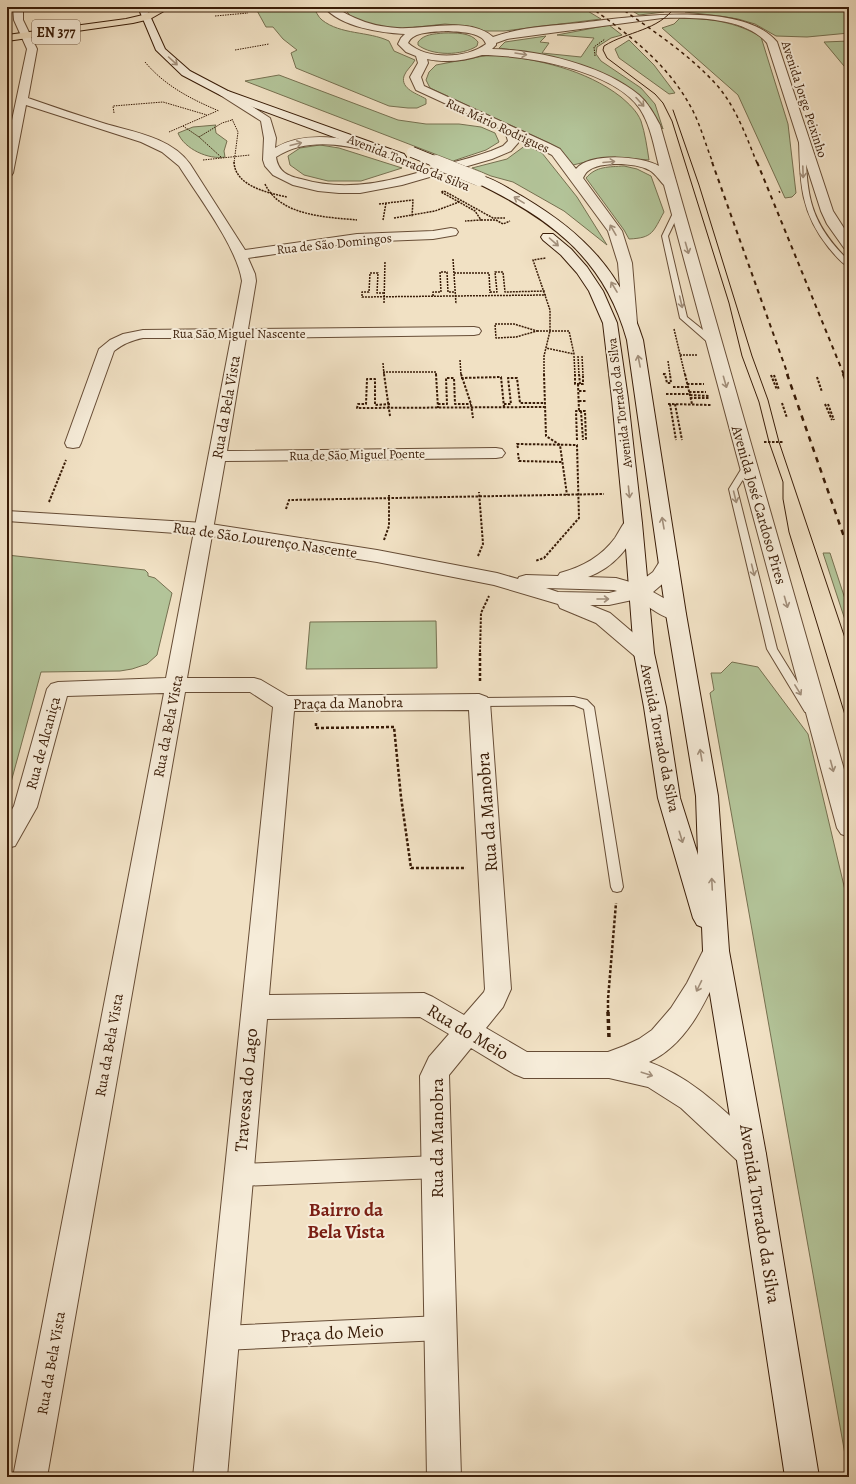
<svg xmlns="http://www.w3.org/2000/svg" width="856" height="1484" font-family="Alegreya,serif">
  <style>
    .green { fill: #b3c499; stroke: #767050 }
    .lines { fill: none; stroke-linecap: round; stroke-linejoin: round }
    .service-casing { stroke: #674d36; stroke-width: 2 }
    .pedestrian-casing { stroke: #674d36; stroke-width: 2 }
    .minor-casing { stroke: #674d36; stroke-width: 2 }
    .tertiary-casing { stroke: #674d36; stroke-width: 2 }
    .secondary-casing { stroke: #391c07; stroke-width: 2 }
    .primary-casing { stroke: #391c07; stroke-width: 2 }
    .path-far4 { stroke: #391c07; stroke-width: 1; stroke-dasharray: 1.5 1; stroke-linecap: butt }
    .path-far3 { stroke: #391c07; stroke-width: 1.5; stroke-dasharray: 2 1; stroke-linecap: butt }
    .path-far2 { stroke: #391c07; stroke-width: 2; stroke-dasharray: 2.5 1.5; stroke-linecap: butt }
    .path-far1 { stroke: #391c07; stroke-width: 2.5; stroke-dasharray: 3 2; stroke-linecap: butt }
    .path { stroke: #391c07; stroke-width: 3.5; stroke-dasharray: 4 3; stroke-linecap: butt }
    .service { fill: #f6ecd9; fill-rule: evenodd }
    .pedestrian { fill: #f6ecd9; fill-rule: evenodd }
    .minor { fill: #f6ecd9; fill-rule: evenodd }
    .tertiary { fill: #f6ecd9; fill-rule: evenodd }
    .secondary { fill: #f6ecd9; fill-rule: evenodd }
    .primary { fill: #f1e1c4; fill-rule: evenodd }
    .tram { stroke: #391c07; stroke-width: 1 }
    .rail-far2 { stroke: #391c07; stroke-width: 1.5; stroke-dasharray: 3.5 3.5; stroke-linecap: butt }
    .rail-far1 { stroke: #391c07; stroke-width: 2; stroke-dasharray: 4.5 4.5; stroke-linecap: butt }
    .rail { stroke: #391c07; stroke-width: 2.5; stroke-dasharray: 5.5 5.5; stroke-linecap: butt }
    .secondary-bridge-far1-casing { stroke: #391c07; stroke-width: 12; stroke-linecap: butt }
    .secondary-bridge-casing { stroke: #391c07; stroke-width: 14; stroke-linecap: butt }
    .secondary-bridge-far1 { stroke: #f6ecd9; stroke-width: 10 }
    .secondary-bridge { stroke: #f6ecd9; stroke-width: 14 }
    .oneway { stroke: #a18e7a }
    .labels { text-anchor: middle; stroke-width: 4; stroke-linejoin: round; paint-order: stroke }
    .far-street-label { font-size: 13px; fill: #391c07; stroke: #f6ecd9 }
    .shield { fill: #f6ecd9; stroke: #725a46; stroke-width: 1 }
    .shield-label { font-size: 14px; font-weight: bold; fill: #391c07 }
    .street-label { font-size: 15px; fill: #391c07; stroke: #f6ecd9 }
    .near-street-label { font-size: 18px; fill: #391c07; stroke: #f6ecd9 }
    .near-neighbourhood-label { font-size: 19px; font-weight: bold; fill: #7a1f14; stroke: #f6ecd9 }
  </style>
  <rect width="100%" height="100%" fill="#f1e1c4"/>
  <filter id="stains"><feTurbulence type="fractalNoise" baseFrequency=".005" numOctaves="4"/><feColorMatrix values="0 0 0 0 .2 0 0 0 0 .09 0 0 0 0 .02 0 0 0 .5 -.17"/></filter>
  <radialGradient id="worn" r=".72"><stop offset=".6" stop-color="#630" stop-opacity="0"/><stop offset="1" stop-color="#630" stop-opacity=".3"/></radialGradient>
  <!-- green -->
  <g class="green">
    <path d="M255,7H313C316,11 318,17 322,20C341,35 368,31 389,41L394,51L415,60C412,66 406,70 404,76C400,89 418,94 426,99V104L417,108H408L389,106L296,68L291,53L297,50L283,39L273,27H266Z"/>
    <path d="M342,7H581L601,19L504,31H485L468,26L445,24L399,29L374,25L359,20L351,16Z"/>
    <path d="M626,7H667L664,12L639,15Z"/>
    <path d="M688,7H849V33L807,37L776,36L755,24L738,19L720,16L685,12Z"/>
    <path d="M680,18C708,18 737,22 761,37L788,124L796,193L792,197L785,198L738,95L662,28L674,24Z"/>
    <path d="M609,25L622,35L611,38L597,47L596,54L601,61L641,88L655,104L663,129L645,100L615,80L527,52L499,48L505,42L546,36L540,42L549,43L542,53L581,57L594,38L557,35Z"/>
    <path d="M444,33C455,33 471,32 478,42L477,46C462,56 432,56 418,45V42C424,34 434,34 444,33Z"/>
    <path d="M629,40L654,65L675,93L669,94L619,58L615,49Z"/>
    <path d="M849,41V72L824,42Z"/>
    <path d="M494,54C539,60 585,69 621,97C629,104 637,111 641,121C645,133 647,147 649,160L625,158H602L573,165L562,153L549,143L430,88L426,80L429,72L436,65Z"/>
    <path d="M279,75L398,120L426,124H459L481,127L495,133L499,142L486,150L453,161L245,81Z"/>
    <path d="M216,125L215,126L216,133L227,141L224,151L225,157C209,160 184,149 178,133L193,127Z"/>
    <path d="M320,145L339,148L402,168L361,181H328L304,175L290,165L288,156L300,148Z"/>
    <path d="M526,145L542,153L577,197L607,245L564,211L513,182L491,176L472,168L507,159Z"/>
    <path d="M624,166L637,169L651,176L664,212C653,232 653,238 629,239L624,230L586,178C596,166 609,167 624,166Z"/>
    <path d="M823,553H830L847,605C846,615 849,622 849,632Z"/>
    <path d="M7,555L145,570L148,573V576L155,578L172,593L157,655L147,664L132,669L120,671L41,672L7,797Z"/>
    <path d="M436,621L437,668L306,669L310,622Z"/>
    <path d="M732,662L758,667L808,734L849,907V1477L710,693L714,690L711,673H721Z"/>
  </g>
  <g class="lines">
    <defs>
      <g id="service">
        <path d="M802,136L805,138C807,194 807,220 849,261V267C842,264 834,254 829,248C800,212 800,182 799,138Z"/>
        <path d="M677,209L680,211L668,236L687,317L718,342V346H712L680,318L662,236L674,211Z"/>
        <path d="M748,462L752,465L737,489L777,649L814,709L813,712H805L767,649L729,489L745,463Z"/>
        <path d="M574,697L587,700L594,707L623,887L621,891L617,892L613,891L611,887L584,709L574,705L479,706L475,705L474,702L475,699L479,698Z"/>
      </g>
      <g id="pedestrian">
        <path d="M437,1156L445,1159L448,1167L445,1175L437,1178L239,1186L231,1183L228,1175L231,1167L239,1164Z"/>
        <path d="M441,1316L450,1319L453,1328L450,1337L441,1340L223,1350L214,1347L211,1338L214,1329L223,1326Z"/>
      </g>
      <g id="minor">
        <path d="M13,7H23V20L37,49L28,98C54,107 80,116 106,124C134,132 172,138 190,164L245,250L357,234L433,231L451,228L456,229L458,232L456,235L433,239L357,242L248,258L255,274L256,281L248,329L474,327L479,328L481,331L479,334L474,335L246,338L227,451L496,448L502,449L505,453L502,457L496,458L225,461L187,678H254L261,680L288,696L479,694L487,697L490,702L511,989L503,1007L486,1028L527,1052H608L624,1046L639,1039L652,1030L671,1008L687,983L707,943L716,940L725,943L729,951C710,991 692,1042 649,1062C695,1079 725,1112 761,1144L766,1154L761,1164L751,1168L741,1164L681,1108L648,1087L609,1078H524L514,1074L471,1048L449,1075L461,1477H427L420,1076L429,1057L449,1034L420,1017L267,1019L227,1477H193L273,707L250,692H185L47,1477H13L164,693L67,696L37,807L15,846L7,848V818L14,806L47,689L51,684L58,682L166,678L231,338H143C132,340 123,344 114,351L81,443L79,447L73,448L67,447L65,443L99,349L110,340L123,334L143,330L233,329L242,281C237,247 198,196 179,166L162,152L141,142L26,105L13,173L11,176L7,177V144L27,49L14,20ZM469,710L485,989L484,992L464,1015L433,997L424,993L269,995L294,711Z"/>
        <path d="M324,7C338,7 343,13 355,18C368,24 382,27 397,28C425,30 470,16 493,37C520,27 551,26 579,23C629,17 743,0 777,42L833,211L849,236V249L844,248L827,224L821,211L767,43C745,17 694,17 662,18L507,39L496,43V45L492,49C538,50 603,65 639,95C648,103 654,114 660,125L849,787V837L841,834L837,828L664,185C659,180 656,174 649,170C635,163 601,161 588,171C586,172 584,176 583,178L622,231L632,263L637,323L635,326L630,327L625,326L623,323L618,263L608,231L552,155L519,138L518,143L511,151L492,159L402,185L360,193H339L318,191L293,185L273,175L265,166L263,160L264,138L261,121L220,95L219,93L220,91H228L270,118L276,138L275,148C305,130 345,138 377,146L379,148L377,150L373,152C340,144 306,138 276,157C278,172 288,176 301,179C351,194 399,179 447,164C462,160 477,156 491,151L503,146L508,141L505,131L416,90L410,77L418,63L416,56L406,52L398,44L401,38L405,34C381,33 341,27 324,7ZM446,31C457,32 482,31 486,44C466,59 427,60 408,43C413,31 435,32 446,31ZM482,55C525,55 614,70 640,109C651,126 654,147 659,166C642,156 590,152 576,169L560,149L550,144L424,86L421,77L428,63L427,59C445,63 464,61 482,55Z"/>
      </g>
      <path id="tertiary" d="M7,511L204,523L377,550L497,573L518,579L519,577L526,575L558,576L560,573C582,567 601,557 615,538C619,532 622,525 627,519L633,517L639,519L642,523C629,547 615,567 588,577L616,578L637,584L653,572L662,558L669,556L676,558L678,562L667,580L653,592L683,609L686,614L683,619C667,623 650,607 637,599L609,605H590L610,613L651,648L654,653L651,658L644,660L637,658L596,623L560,608L558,604L494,585L377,562L204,535L7,521ZM546,588L614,590L617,591L609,593L558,592Z"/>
      <g id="secondary">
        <path d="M138,7H146L165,49L190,71L228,91L404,154L406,157L404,160H396L220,95L182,75L156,50Z"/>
        <path d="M479,175C495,179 511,190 525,198C585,234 622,273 643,340L686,614L718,796L729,951L766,1154L819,1477H785L736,1154L703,951L702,927L697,925L693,918L658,798L644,707L634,653L624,523L612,399L603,323L589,291L577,273L561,255L543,240L541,237L543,234H553L571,249L587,267L603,291L617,323L628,399L642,523L654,653L666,707L680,798L698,855L696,796L666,614L627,340C604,257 549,218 475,182L473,179L475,176Z"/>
      </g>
      <path id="primary" d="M152,7H162L164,11L150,19L133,23L7,41V35L126,19L143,15L154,10Z"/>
    </defs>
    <!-- service casing -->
    <use href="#service" class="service-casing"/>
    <!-- pedestrian casing -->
    <use href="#pedestrian" class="pedestrian-casing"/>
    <!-- minor casing -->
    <use href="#minor" class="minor-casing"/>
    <!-- tertiary casing -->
    <use href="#tertiary" class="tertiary-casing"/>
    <!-- secondary casing -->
    <use href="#secondary" class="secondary-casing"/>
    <!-- primary casing -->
    <use href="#primary" class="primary-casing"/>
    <!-- path-far4 -->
    <g class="path-far4">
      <path d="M215,16L248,13"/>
      <path d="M235,50L269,44"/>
      <path d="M595,56L594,47L605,39"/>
      <path d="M145,62C165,86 191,99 219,111"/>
      <path d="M114,113L113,106L163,102L207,115"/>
      <path d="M232,119L238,132L234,163"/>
      <path d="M183,126L199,137"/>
      <path d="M169,132L217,111"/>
      <path d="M221,157L199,137L222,123L232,120"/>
      <path d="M203,160L250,155"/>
    </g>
    <!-- path-far3 -->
    <g class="path-far3">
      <path d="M234,162C235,186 268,193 287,197"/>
      <path d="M265,184C280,216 326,217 357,220"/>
      <path d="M779,191L780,193"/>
      <path d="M459,202L441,192L444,191L493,218H505"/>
      <path d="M379,204L413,200L412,217"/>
      <path d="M394,218L435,211L459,202L475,211L481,220L465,221"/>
      <path d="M383,220L386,203"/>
      <path d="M481,220H496L503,224L510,221"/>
      <path d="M453,259L456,304"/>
      <path d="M454,273H489L490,293"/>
      <path d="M490,292H497L495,272H503L505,292L545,291"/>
      <path d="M384,293H377L378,273H370L369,292H362V297L546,295"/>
      <path d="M433,296V292H441L440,272H447L448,292H455"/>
      <path d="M384,303L385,261"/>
      <path d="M495,324H514L537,331L516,337L496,338Z"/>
      <path d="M674,329L685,375"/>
      <path d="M537,331H569L574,354L546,348"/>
      <path d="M680,355H697"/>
      <path d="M574,356L575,375"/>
      <path d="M578,356L579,375"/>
      <path d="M582,356L583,375"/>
      <path d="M460,360L461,375"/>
      <path d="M668,361L670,375"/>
      <path d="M383,363L384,375"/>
      <path d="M383,372H436V375"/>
      <path d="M663,374L665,375"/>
      <path d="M544,375V356L550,331V310L533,260L546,258"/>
    </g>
    <!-- path-far2 -->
    <g class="path-far2">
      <path d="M384,374L390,416"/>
      <path d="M436,374L438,408"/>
      <path d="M461,374L471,404L473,418"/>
      <path d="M544,374L546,436L560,445L567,495"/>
      <path d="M575,374V384H583V374"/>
      <path d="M579,374L580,384"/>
      <path d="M663,374H665L667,383H671L670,374"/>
      <path d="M685,374L692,404"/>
      <path d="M771,375L777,390"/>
      <path d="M774,375L779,390"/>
      <path d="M817,377L822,392"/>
      <path d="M461,378L501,377L504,407"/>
      <path d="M578,384L579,411"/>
      <path d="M687,384H704"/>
      <path d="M673,387H688"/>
      <path d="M579,391H586"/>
      <path d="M689,392H706"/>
      <path d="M666,394H689"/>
      <path d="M690,395L709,396"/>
      <path d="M690,398H710"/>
      <path d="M579,401H586"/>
      <path d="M782,403L787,418"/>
      <path d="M390,404L375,405V379H367L366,404H358L357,408L544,407"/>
      <path d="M438,404H447L446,378H454L455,404H471"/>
      <path d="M504,404H511L508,378H517L520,403H544"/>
      <path d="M668,404L711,405"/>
      <path d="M670,404L676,440"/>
      <path d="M675,404L682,440"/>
      <path d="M825,404L832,420"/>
      <path d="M828,404L834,420"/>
      <path d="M581,411L583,440"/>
      <path d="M577,440L576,411H585L586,440"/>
      <path d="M764,442H783"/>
      <path d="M518,448L517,444L577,445L579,518L544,558L535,561"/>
      <path d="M518,453L519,461L562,462"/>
      <path d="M49,502L66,460"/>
      <path d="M286,509L289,500L604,494"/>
      <path d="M384,540L389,526V495"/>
      <path d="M478,556L483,544L479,492"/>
      <path d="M480,652L481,613L489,596"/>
    </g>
    <!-- path-far1 -->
    <g class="path-far1">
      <path d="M480,681V651"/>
      <path d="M316,723V728L394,727L401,797L411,868H466"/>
      <path d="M608,1013V999L616,903"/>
    </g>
    <!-- path -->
    <path class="path" d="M608,1012L609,1038"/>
    <!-- service -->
    <use href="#service" class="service"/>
    <!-- pedestrian -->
    <use href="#pedestrian" class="pedestrian"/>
    <!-- minor -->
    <use href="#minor" class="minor"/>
    <!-- tertiary -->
    <use href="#tertiary" class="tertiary"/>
    <!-- secondary -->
    <use href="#secondary" class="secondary"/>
    <!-- primary -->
    <use href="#primary" class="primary"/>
    <!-- tram -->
    <g class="tram">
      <path d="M675,7C658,31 628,31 604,46L603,50L607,58L655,94L663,103L672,121L729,303L742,356L759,402L769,442L783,482V499L789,532L849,728"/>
      <path d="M673,110L699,185L752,356L768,400L779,442L849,650"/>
    </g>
    <!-- rail-far2 -->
    <g class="rail-far2">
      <path d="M590,7C630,35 670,66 693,111C701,127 706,146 713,163"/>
      <path d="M619,7C652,30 687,53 714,82C735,104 746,136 757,163"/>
    </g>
    <!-- rail-far1 -->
    <g class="rail-far1">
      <path d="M712,162L788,375"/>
      <path d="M757,162L844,375"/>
    </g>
    <!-- rail -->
    <g class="rail">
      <path d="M787,374L849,551"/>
      <path d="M843,374L849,388"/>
    </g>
    <defs>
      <path id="secondary-bridge-far1" d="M412,152L439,163"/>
      <path id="secondary-bridge" d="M436,162L479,179"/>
    </defs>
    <!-- secondary-bridge-far1 casing -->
    <use href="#secondary-bridge-far1" class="secondary-bridge-far1-casing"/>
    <!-- secondary-bridge casing -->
    <use href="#secondary-bridge" class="secondary-bridge-casing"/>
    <!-- secondary-bridge-far1 -->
    <use href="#secondary-bridge-far1" class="secondary-bridge-far1"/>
    <!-- secondary-bridge -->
    <use href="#secondary-bridge" class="secondary-bridge"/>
  </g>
  <!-- one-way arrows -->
  <defs><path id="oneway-shaft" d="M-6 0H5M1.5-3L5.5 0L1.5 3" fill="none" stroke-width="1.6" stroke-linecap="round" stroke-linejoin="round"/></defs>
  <g class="oneway">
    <use href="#oneway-shaft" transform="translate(521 54) rotate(9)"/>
    <use href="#oneway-shaft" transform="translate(173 61) rotate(42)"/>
    <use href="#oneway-shaft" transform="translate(640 102) rotate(48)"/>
    <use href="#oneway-shaft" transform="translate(296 144) rotate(-14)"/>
    <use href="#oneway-shaft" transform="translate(609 162) rotate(-5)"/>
    <use href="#oneway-shaft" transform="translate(803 172) rotate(88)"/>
    <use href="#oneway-shaft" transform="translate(519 200) rotate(-149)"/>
    <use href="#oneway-shaft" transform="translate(613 230) rotate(-120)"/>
    <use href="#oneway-shaft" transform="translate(554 242) rotate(41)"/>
    <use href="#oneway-shaft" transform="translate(687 248) rotate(74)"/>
    <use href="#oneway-shaft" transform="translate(614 287) rotate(-121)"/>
    <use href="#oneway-shaft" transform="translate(681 302) rotate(77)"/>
    <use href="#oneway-shaft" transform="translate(639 361) rotate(-101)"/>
    <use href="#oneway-shaft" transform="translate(725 382) rotate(74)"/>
    <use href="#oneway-shaft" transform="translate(629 492) rotate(84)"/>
    <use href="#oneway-shaft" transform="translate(735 497) rotate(76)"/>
    <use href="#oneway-shaft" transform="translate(663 523) rotate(-100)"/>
    <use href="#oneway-shaft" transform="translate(753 570) rotate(76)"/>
    <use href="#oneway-shaft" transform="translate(603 599)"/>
    <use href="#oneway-shaft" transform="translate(786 602) rotate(74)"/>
    <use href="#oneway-shaft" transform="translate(798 690) rotate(58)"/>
    <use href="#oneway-shaft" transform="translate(701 755) rotate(-100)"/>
    <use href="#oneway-shaft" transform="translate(832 766) rotate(75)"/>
    <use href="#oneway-shaft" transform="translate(681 837) rotate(73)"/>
    <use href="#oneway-shaft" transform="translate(712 884) rotate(-93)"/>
    <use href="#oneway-shaft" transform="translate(699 986) rotate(116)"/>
    <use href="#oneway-shaft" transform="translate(647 1074) rotate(18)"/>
  </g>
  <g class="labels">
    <!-- far-street labels -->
    <g class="far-street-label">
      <text transform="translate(805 99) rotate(72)" y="5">Avenida Jorge Peixinho</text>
      <text transform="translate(498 125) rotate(25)" y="5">Rua Mário Rodrigues</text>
      <text transform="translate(409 162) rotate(22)" y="5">Avenida Torrado da Silva</text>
      <text transform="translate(334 243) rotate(-6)" y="5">Rua de São Domingos</text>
      <text x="239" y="338">Rua São Miguel Nascente</text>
      <text transform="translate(619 403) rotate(-97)" y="5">Avenida Torrado da Silva</text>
      <text transform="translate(357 454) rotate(-1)" y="5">Rua de São Miguel Poente</text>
    </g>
    <!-- shield labels -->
    <rect class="shield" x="32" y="20" width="48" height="24" rx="3"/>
    <g class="shield-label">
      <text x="56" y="37">EN 377</text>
    </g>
    <!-- street labels -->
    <g class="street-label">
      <text transform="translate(226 407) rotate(-80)" y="5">Rua da Bela Vista</text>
      <text transform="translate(759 505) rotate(74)" y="5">Avenida José Cardoso Pires</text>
      <text transform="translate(265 540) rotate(8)" y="5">Rua de São Lourenço Nascente</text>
      <text transform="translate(348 703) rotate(-1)" y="5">Praça da Manobra</text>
      <text transform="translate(168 726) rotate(-79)" y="5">Rua da Bela Vista</text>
      <text transform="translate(660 738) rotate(79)" y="5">Avenida Torrado da Silva</text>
      <text transform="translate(43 743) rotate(-75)" y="5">Rua de Alcaniça</text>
      <text transform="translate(109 1045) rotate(-80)" y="5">Rua da Bela Vista</text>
      <text transform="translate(51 1363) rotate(-80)" y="5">Rua da Bela Vista</text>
    </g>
    <!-- near-street labels -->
    <g class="near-street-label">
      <text transform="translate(487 812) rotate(-94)" y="6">Rua da Manobra</text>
      <text transform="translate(468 1032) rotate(31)" y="6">Rua do Meio</text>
      <text transform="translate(246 1090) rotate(-85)" y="6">Travessa do Lago</text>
      <text transform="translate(437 1138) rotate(-90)" y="6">Rua da Manobra</text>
      <text transform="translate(760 1214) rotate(81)" y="6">Avenida Torrado da Silva</text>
      <text transform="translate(332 1333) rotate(-3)" y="6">Praça do Meio</text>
    </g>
    <!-- near-neighbourhood labels -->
    <g class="near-neighbourhood-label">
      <text x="346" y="1216">Bairro da<tspan x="346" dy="22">Bela Vista</tspan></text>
    </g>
  </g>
  <!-- margin -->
  <rect width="856" height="1484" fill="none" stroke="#f1e1c4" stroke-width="24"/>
  <rect x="8" y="8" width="840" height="1468" fill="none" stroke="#391c07" stroke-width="2"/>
  <rect x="12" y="12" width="832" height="1460" fill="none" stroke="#391c07"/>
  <rect width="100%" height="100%" filter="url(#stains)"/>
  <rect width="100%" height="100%" fill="url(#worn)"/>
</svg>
